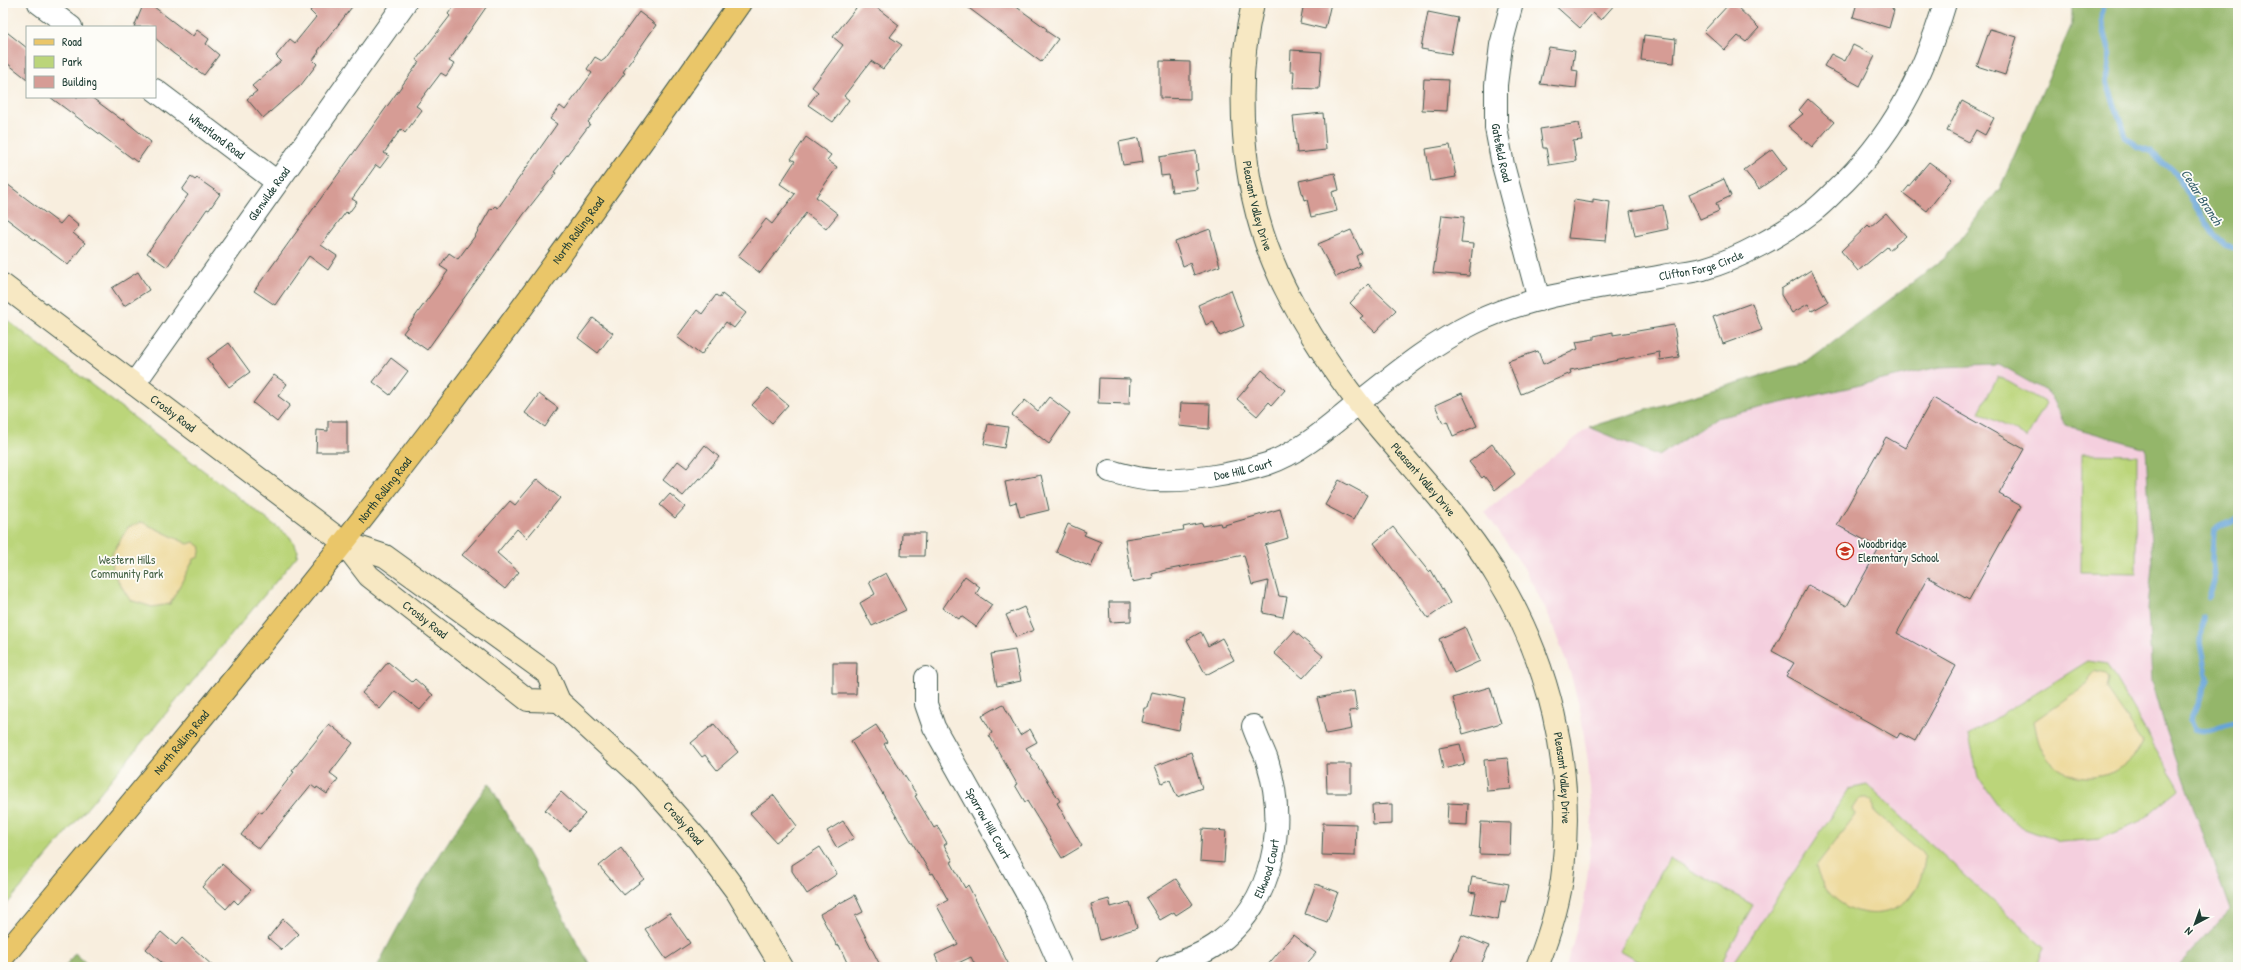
<svg xmlns="http://www.w3.org/2000/svg" width="2241" height="970" font-family="'Patrick Hand',sans-serif">
  <style>
    .built { fill: #f4cfde }
    .green { fill: #bbd57a; stroke: #6d8957 }
    .forest { fill: #94b66a; stroke: #5a7a4f }
    .sand { fill: #eeda9e; stroke: #868c69 }
    .lines { fill: none; stroke-linecap: round; stroke-linejoin: round }
    .stream { stroke: #66a4d8; stroke-width: 5.5 }
    .building { fill: #d69c95 }
    .street-casing { stroke: #40584e; stroke-width: 24 }
    .secondary-casing { stroke: #40584e; stroke-width: 24 }
    .primary-casing { stroke: #40584e; stroke-width: 24 }
    .street { stroke: #fff; stroke-width: 22 }
    .secondary { stroke: #f7e8c3; stroke-width: 22 }
    .primary { stroke: #eac669; stroke-width: 22 }
    .labels { text-anchor: middle; stroke-width: 3.5; stroke-linejoin: round; paint-order: stroke }
    .street-label { font-size: 12px; fill: #1f3d34; stroke: #fdfcf7 }
    .poi-label { font-size: 12px; fill: #1f3d34; stroke: #fdfcf7; text-anchor: start }
    .park-label { font-size: 12px; fill: #466346; stroke: #fdfcf7 }
    .water-label { font-size: 13px; font-style: italic; fill: #38616d; stroke: #fdfcf7 }
  </style>
  <rect width="100%" height="100%" fill="#fdfcf7"/>
  <filter id="ink" filterUnits="userSpaceOnUse"><feTurbulence type="fractalNoise" baseFrequency=".025" numOctaves="2"/><feDisplacementMap in="SourceGraphic" scale="8" xChannelSelector="R" yChannelSelector="G"/><feConvolveMatrix kernelMatrix="1 2 1 2 8 2 1 2 1" color-interpolation-filters="sRGB"/></filter>
  <filter id="wash" filterUnits="userSpaceOnUse"><feTurbulence type="fractalNoise" baseFrequency=".012" numOctaves="4" result="noise"/><feDisplacementMap in="SourceGraphic" scale="16" xChannelSelector="R" yChannelSelector="G"/><feGaussianBlur stdDeviation="0.9" result="paint"/><feColorMatrix in="noise" values="0 0 0 0 0 0 0 0 0 0 0 0 0 0 0 0 0 1.4 0 .05"/><feComposite in="paint" operator="in"/></filter>
  <g filter="url(#wash)">
    <rect width="100%" height="100%" fill="#f8eede"/>
    <!-- built -->
    <path class="built" d="M2038,105L2178,347L2238,864V967H1566L1584,902L1590,852L1592,815L1588,762L1580,710L1570,672L1549,616L1524,568L1485,512L1589,427L1807,362L1945,258L2000,188Z"/>
    <!-- green -->
    <g class="green">
      <path d="M3,317L290,537L298,551L297,556L3,909Z"/>
      <path d="M1998,376L2046,403L2027,438L1979,412Z"/>
      <path d="M2082,454L2137,455L2136,574L2081,573Z"/>
      <path d="M2088,661L2107,664L2179,789L2138,823L2100,839L2060,842L2022,828L2000,808L1978,777L1969,735Z"/>
      <path d="M1867,785L2044,948L2036,967H1731L1849,789Z"/>
      <path d="M1669,858L1753,905L1719,967H1649L1619,950Z"/>
    </g>
    <!-- forest -->
    <g class="forest">
      <path d="M2072,3H2238V967H2177L2230,910L2165,727L2152,680L2148,609L2152,565L2146,448L2065,425L2049,393L1999,365L1939,367L1716,418L1659,456L1589,427L1807,362L1945,258L2000,188L2072,24Z"/>
      <path d="M489,783L591,967H377C409,904 446,840 489,783Z"/>
      <path d="M75,953L90,967H65Z"/>
    </g>
    <!-- sand -->
    <g class="sand">
      <path d="M142,522L188,544L194,542L201,547L199,557L194,559L170,604L152,607L130,600L113,573L112,554L128,527Z"/>
      <path d="M2094,671L2106,674L2109,679L2107,689L2143,742C2125,784 2062,791 2041,748C2037,739 2036,730 2034,721L2088,683V679Z"/>
      <path d="M1862,798H1867L1873,802L1875,813L1922,852L1925,858C1923,873 1918,891 1906,902C1873,929 1823,905 1816,866L1855,815L1853,808L1858,800Z"/>
    </g>
    <g class="lines">
      <!-- stream -->
      <g class="stream">
        <path d="M2103,3L2101,19L2110,53L2107,83L2126,137L2137,146L2150,151L2176,174L2214,235L2225,245L2238,249"/>
        <path d="M2209,597L2214,581L2212,558L2214,531C2223,521 2229,526 2238,518"/>
        <path d="M2203,616L2201,644L2208,680L2190,720L2194,729C2210,735 2223,725 2238,722"/>
      </g>
    </g>
    <g id="blocks">
      <!-- building -->
      <g class="building">
        <path d="M144,3H149L189,34L193,36L197,30L209,39L206,44L219,55L204,75L174,54L155,38V27H134Z"/>
        <path d="M317,3H355L318,51L319,52L313,60L317,64L301,85L263,118L247,99L257,91L252,86L281,61L276,56L290,39L295,43L316,17L310,11Z"/>
        <path d="M456,3H489L449,61L454,64L446,76L441,73L416,106L422,110L405,133L401,129L384,153L389,156L380,168L376,165L352,199L357,202L348,214L346,212L321,245L337,256L328,270L309,256L275,305L254,291L419,62L416,60L450,16L448,14Z"/>
        <path d="M860,3H871L899,25L890,37L902,45L883,69L871,61L844,96L849,100L833,122L808,105L818,92L812,87L843,45L833,37Z"/>
        <path d="M962,3H1011L1047,29L1046,31L1058,39L1041,62Z"/>
        <path d="M1304,3H1331L1325,29L1300,23Z"/>
        <path d="M1552,3H1616L1601,20L1593,13L1580,28Z"/>
        <path d="M1730,3H1733L1759,28L1746,42L1738,36L1725,50L1704,31Z"/>
        <path d="M1857,3H1894L1892,9L1894,10L1889,28L1853,17Z"/>
        <path d="M639,12L656,25L623,72L625,73L588,122L590,124L554,172L556,173L524,214L427,350L403,333L448,271L440,266L449,253L458,259L475,236L491,208L492,209L495,206L498,208L557,124L550,119L560,106L565,110L592,73L587,69L595,57L602,61L605,59Z"/>
        <path d="M1428,12L1458,18L1451,54L1421,49Z"/>
        <path d="M3,29L27,48V79L3,60Z"/>
        <path d="M1990,29L2017,37L2005,75L1977,66Z"/>
        <path d="M1644,35L1676,39L1674,63L1641,60Z"/>
        <path d="M1853,45L1875,56L1860,86L1824,66L1831,54L1845,61Z"/>
        <path d="M1549,47L1575,51L1572,70L1578,71L1576,88L1540,84Z"/>
        <path d="M1291,50L1322,52L1319,89L1293,88L1294,71H1290Z"/>
        <path d="M1160,61L1190,62V99L1160,98Z"/>
        <path d="M1424,79L1449,80L1447,111L1422,110Z"/>
        <path d="M50,97H91L122,120L123,119L151,142L137,162Z"/>
        <path d="M1808,99L1834,122L1812,147L1788,126L1803,114L1799,110Z"/>
        <path d="M1962,101L1994,118L1985,135L1976,130L1969,142L1947,131Z"/>
        <path d="M1323,113L1326,150L1297,153L1293,116Z"/>
        <path d="M1579,123L1582,140L1573,141L1576,161L1549,165L1546,148H1543L1540,129Z"/>
        <path d="M806,137L831,155L827,160L837,167L816,197L838,214L826,229L806,213L760,273L738,256L766,219L772,224L795,194L780,184L795,161L791,159Z"/>
        <path d="M1139,138L1143,162L1123,165L1119,142Z"/>
        <path d="M1450,145L1456,177L1431,181L1426,149Z"/>
        <path d="M1772,149L1787,169L1759,189L1744,170Z"/>
        <path d="M1196,151L1198,170L1195,171L1198,189L1172,192L1169,175L1161,176L1159,157Z"/>
        <path d="M1929,162L1952,179L1927,211L1903,193Z"/>
        <path d="M1335,173L1339,190L1332,192L1337,211L1311,217L1307,199L1304,200L1299,181Z"/>
        <path d="M191,177L195,180L197,178L220,194L209,210L207,209L167,267L147,253L188,195L182,190Z"/>
        <path d="M1724,179L1731,196L1716,203L1719,211L1700,219L1689,195Z"/>
        <path d="M3,181L60,224L67,216L79,226L73,233L85,243L68,265L3,216Z"/>
        <path d="M1593,199L1610,202L1606,241L1568,238L1574,200L1593,203Z"/>
        <path d="M1663,205L1668,229L1635,236L1630,211Z"/>
        <path d="M1886,213L1906,236L1889,250L1887,247L1858,271L1841,251L1868,225L1870,227Z"/>
        <path d="M1442,215L1464,217L1461,243L1473,244L1469,276L1433,273Z"/>
        <path d="M1210,229L1220,266L1194,275L1190,263L1183,266L1175,242Z"/>
        <path d="M1351,230L1362,253L1356,256L1360,266L1336,277L1318,244Z"/>
        <path d="M1811,270L1828,302L1812,311L1808,304L1792,313L1781,295V289Z"/>
        <path d="M138,272L149,290L124,306L112,288Z"/>
        <path d="M1368,284L1396,310L1375,332L1360,318L1363,316L1350,303Z"/>
        <path d="M1231,290L1244,326L1220,336L1213,321L1206,325L1198,305Z"/>
        <path d="M722,294L746,313L734,328L726,322L701,355L677,337L697,310L702,314L716,295L720,298Z"/>
        <path d="M1752,303L1762,330L1723,344L1713,317Z"/>
        <path d="M593,318L613,333L598,353L578,338Z"/>
        <path d="M1674,325L1679,357L1660,360L1659,352L1570,370L1571,373L1521,394L1508,361L1538,351L1543,364L1578,349L1576,342L1594,339V336L1613,332V335Z"/>
        <path d="M229,343L250,372L229,387L207,359Z"/>
        <path d="M391,358L408,371L390,395L373,382Z"/>
        <path d="M1262,370L1285,390L1272,405L1269,402L1257,416L1237,399Z"/>
        <path d="M274,375L287,384L278,396L290,405L277,422L253,403Z"/>
        <path d="M1099,378L1130,379L1129,404L1098,403Z"/>
        <path d="M768,388L788,405L772,423L752,405Z"/>
        <path d="M1462,393L1477,426L1453,436L1447,421L1443,423L1435,405Z"/>
        <path d="M539,394L558,408L545,427L525,413Z"/>
        <path d="M1049,397L1070,413L1049,444L1012,415L1025,400L1038,411Z"/>
        <path d="M1933,398L2024,449L1999,494L2021,506L1969,600L1928,577L1897,633L1956,666L1915,741L1900,733L1897,738L1786,676L1794,663L1772,651L1808,585L1847,606L1879,548L1837,525L1886,437L1905,448Z"/>
        <path d="M1181,403L1210,404L1209,429L1179,426Z"/>
        <path d="M328,421H347V452H316L317,430L328,431Z"/>
        <path d="M988,424L1008,427L1004,448L984,444Z"/>
        <path d="M1492,444L1515,474L1495,490L1484,476L1482,478L1469,462Z"/>
        <path d="M705,445L719,457L701,479L699,478L683,496L663,480L678,461L687,468Z"/>
        <path d="M1041,475L1049,510L1020,517L1016,502L1010,504L1005,482Z"/>
        <path d="M537,479L560,498L527,538L517,529L497,553L519,572L505,589L462,555L510,501L515,505Z"/>
        <path d="M1339,480L1367,495L1353,520L1325,505Z"/>
        <path d="M670,494L685,507L675,518L660,505Z"/>
        <path d="M1280,509L1288,538L1265,545L1279,596L1287,597L1283,617L1263,613L1268,581L1252,585L1244,555L1166,570L1152,574L1153,578L1132,582L1125,539L1184,530L1183,527L1202,523L1203,526L1220,523L1221,526Z"/>
        <path d="M1068,524L1086,532L1084,535L1101,542L1091,567L1056,552Z"/>
        <path d="M1393,527L1429,572L1431,570L1450,603L1428,618L1374,543Z"/>
        <path d="M902,533H925L924,556H901Z"/>
        <path d="M886,573L906,610L872,626L860,603L875,594L869,582Z"/>
        <path d="M965,576L980,587L976,594L992,605L976,627L961,616L959,619L943,608Z"/>
        <path d="M1109,602H1131V621L1110,622Z"/>
        <path d="M1024,607L1034,630L1016,637L1006,615Z"/>
        <path d="M1465,627L1480,661L1454,673L1439,639Z"/>
        <path d="M1294,631L1323,656L1303,678L1274,653Z"/>
        <path d="M1201,632L1208,646L1222,638L1234,660L1206,675L1187,640Z"/>
        <path d="M1015,650L1021,681L997,686L991,654Z"/>
        <path d="M388,662L412,682L415,679L433,695L420,710L395,691L380,709L362,693Z"/>
        <path d="M833,663H857L856,694H833Z"/>
        <path d="M1490,687L1501,723L1463,734L1453,698Z"/>
        <path d="M1354,691L1357,710L1349,711L1352,729L1326,734L1317,698Z"/>
        <path d="M1152,692L1185,699L1179,730L1142,722L1145,708H1148Z"/>
        <path d="M1003,704L1020,735L1030,729L1037,742L1026,748L1060,801L1057,803L1082,846L1062,858L1027,801L1025,802L1015,785L1017,784L989,735L992,733L982,716Z"/>
        <path d="M329,724L353,743L330,773L338,779L327,794L317,787L316,789L311,785L259,849L241,835L259,811L262,813L294,772L292,771Z"/>
        <path d="M714,724L738,752L717,770L705,755L702,757L691,743Z"/>
        <path d="M876,725L887,742L884,744L917,795L915,796L934,828L937,826L947,843L944,845L953,861L951,862L965,888L968,885L1010,967H976L971,957L950,967H940L935,955L958,944L937,906L948,900L933,873L931,874L851,741Z"/>
        <path d="M1460,744L1465,764L1443,769L1439,748Z"/>
        <path d="M1191,752L1202,788L1177,797L1170,780L1162,783L1155,766Z"/>
        <path d="M1508,758L1511,789L1487,791L1484,760Z"/>
        <path d="M1326,764H1351V793H1327Z"/>
        <path d="M561,792L585,814L569,831L545,810Z"/>
        <path d="M774,795L797,826L776,842L750,813Z"/>
        <path d="M1448,803L1468,804L1467,825L1447,824Z"/>
        <path d="M1392,804V824L1373,825L1372,805Z"/>
        <path d="M843,821L854,838L837,848L827,831Z"/>
        <path d="M1481,822L1511,823L1510,855L1479,854Z"/>
        <path d="M1323,823L1356,824L1355,856L1322,855Z"/>
        <path d="M1202,829L1226,831L1224,863L1200,861Z"/>
        <path d="M820,847L837,874L807,894L792,871V865Z"/>
        <path d="M621,848L644,879L624,895L599,866Z"/>
        <path d="M222,864L251,890L238,904L234,900L226,909L202,887Z"/>
        <path d="M1472,877L1509,884L1505,902L1501,901L1498,920L1472,914L1476,893L1469,892Z"/>
        <path d="M1176,879L1193,904L1176,915L1174,912L1160,920L1146,898Z"/>
        <path d="M1316,884L1338,892L1327,922L1305,914Z"/>
        <path d="M855,895L863,912L855,916L881,967H849L839,945L837,946L820,914Z"/>
        <path d="M1109,899L1111,907L1130,902L1137,928L1100,940L1091,904Z"/>
        <path d="M669,913L690,943L666,959L645,929Z"/>
        <path d="M283,919L299,934L282,950L268,938Z"/>
        <path d="M161,932L176,945L182,938L214,967H167L146,949Z"/>
        <path d="M1293,935L1316,953L1304,967H1266Z"/>
        <path d="M1462,935L1489,946L1480,967H1449Z"/>
      </g>
    </g>
  </g>
  <g filter="url(#ink)">
    <use href="#blocks" fill-opacity="0" stroke="#40584e" stroke-width="1"/>
    <g class="lines">
      <defs>
        <g id="street">
          <path d="M39,3L71,27"/>
          <path id="s1" d="M1512,3L1501,45L1496,85V128L1503,165L1539,300"/>
          <path id="s2" d="M155,90L277,182"/>
          <path id="s3" d="M134,384L405,3"/>
          <path id="s4" d="M1110,471C1125,475 1140,480 1155,480C1189,482 1235,474 1267,464C1301,452 1329,427 1356,405C1394,375 1431,344 1474,323C1532,294 1600,288 1663,276C1676,273 1690,272 1703,269C1739,259 1783,234 1812,212C1820,206 1828,198 1835,191C1892,138 1923,77 1945,3"/>
          <path id="s5" d="M926,678V704L934,727L1034,906L1061,967"/>
          <path id="s6" d="M1167,967C1183,961 1202,955 1217,944C1274,902 1288,826 1267,760C1263,749 1257,738 1253,726"/>
        </g>
        <g id="secondary">
          <path id="s7" d="M1253,3C1234,85 1241,186 1274,264C1292,308 1330,367 1360,405C1404,460 1455,510 1493,570C1549,658 1575,766 1563,870C1560,903 1549,936 1537,967"/>
          <path id="s8" d="M3,285L343,542L369,576L528,700L559,701"/>
          <path id="s9" d="M343,542L385,556L547,673L559,701L644,779L699,841L737,892L782,967"/>
        </g>
        <g id="primary">
          <path id="s10" d="M3,957C148,783 294,610 431,430C537,290 639,147 740,3"/>
        </g>
      </defs>
      <!-- street casing -->
      <use href="#street" class="street-casing"/>
      <!-- secondary casing -->
      <use href="#secondary" class="secondary-casing"/>
      <!-- primary casing -->
      <use href="#primary" class="primary-casing"/>
      <!-- street -->
      <use href="#street" class="street"/>
      <!-- secondary -->
      <use href="#secondary" class="secondary"/>
      <!-- primary -->
      <use href="#primary" class="primary"/>
    </g>
  </g>
  <!-- icons -->
  <defs>
    <symbol id="school-ring" viewBox="-11 -11 22 22"><circle r="9.5" fill="#fdfcf7" stroke="#c8321e" stroke-width="1.5"/><path d="M0-5L7-2L0 1L-7-2ZM-4 1L0 2.5L4 1V4Q0 6-4 4Z" fill="#c8321e"/></symbol>
  </defs>
  <g fill-rule="evenodd">
    <use href="#school-ring" x="1835" y="541" width="20" height="20"/>
  </g>
  <g class="labels">
    <!-- street labels -->
    <g class="street-label">
      <text dy="4" stroke="none"><textPath href="#s2" startOffset="77">Wheatland Road</textPath></text>
      <text dy="4" stroke="none"><textPath href="#s1" startOffset="152">Gatefield Road</textPath></text>
      <text dy="4" stroke="none"><textPath href="#s3" startOffset="233">Glenwilde Road</textPath></text>
      <text dy="4" stroke="none"><textPath href="#s7" startOffset="205">Pleasant Valley Drive</textPath></text>
      <text dy="4" stroke="none"><textPath href="#s10" startOffset="927">North Rolling Road</textPath></text>
      <text dy="4" stroke="none"><textPath href="#s4" startOffset="646">Clifton Forge Circle</textPath></text>
      <text dy="4" stroke="none"><textPath href="#s8" startOffset="213">Crosby Road</textPath></text>
      <text dy="4" stroke="none"><textPath href="#s4" startOffset="135">Doe Hill Court</textPath></text>
      <text dy="4" stroke="none"><textPath href="#s7" startOffset="529">Pleasant Valley Drive</textPath></text>
      <text dy="4" stroke="none"><textPath href="#s10" startOffset="603">North Rolling Road</textPath></text>
      <text dy="4" stroke="none"><textPath href="#s8" startOffset="540">Crosby Road</textPath></text>
      <text dy="4" stroke="none"><textPath href="#s10" startOffset="279">North Rolling Road</textPath></text>
      <text dy="4" stroke="none"><textPath href="#s7" startOffset="865">Pleasant Valley Drive</textPath></text>
      <text dy="4" stroke="none"><textPath href="#s9" startOffset="449">Crosby Road</textPath></text>
      <text dy="4" stroke="none"><textPath href="#s5" startOffset="161">Sparrow Hill Court</textPath></text>
      <text dy="4" stroke="none"><textPath href="#s6" startOffset="148">Elkwood Court</textPath></text>
    </g>
    <!-- poi labels -->
    <g class="poi-label">
      <text x="1858" y="548">Woodbridge<tspan x="1858" dy="14">Elementary School</tspan></text>
    </g>
    <!-- park labels -->
    <g class="park-label">
      <text x="127" y="564">Western Hills<tspan x="127" dy="14">Community Park</tspan></text>
    </g>
    <!-- water labels -->
    <g class="water-label">
      <text transform="translate(2202 197) rotate(57)" y="5">Cedar Branch</text>
    </g>
  </g>
  <!-- margin -->
  <rect width="2241" height="970" fill="none" stroke="#fdfcf7" stroke-width="16"/>
  <!-- legend -->
  <rect x="26" y="26" width="130" height="72" fill="#fdfcf7" stroke="#a4b0a9"/>
  <rect x="34" y="39" width="20" height="6" fill="#eac669" stroke="#a4b0a9"/>
  <text x="62" y="46" font-size="12" fill="#1f3d34">Road</text>
  <rect x="34" y="56" width="20" height="12" fill="#bbd57a" stroke="#a4b0a9"/>
  <text x="62" y="66" font-size="12" fill="#1f3d34">Park</text>
  <rect x="34" y="76" width="20" height="12" fill="#d69c95" stroke="#a4b0a9"/>
  <text x="62" y="86" font-size="12" fill="#1f3d34">Building</text>
  <!-- north arrow -->
  <g transform="translate(2195 924) rotate(221)" stroke="#fdfcf7" stroke-width="3" paint-order="stroke">
  <path d="M0-3L7 15L0 10L-7 15Z" fill="#1f3d34"/>
  <text y="-6" font-size="11" font-weight="bold" text-anchor="middle" fill="#1f3d34">N</text>
  </g>
</svg>
